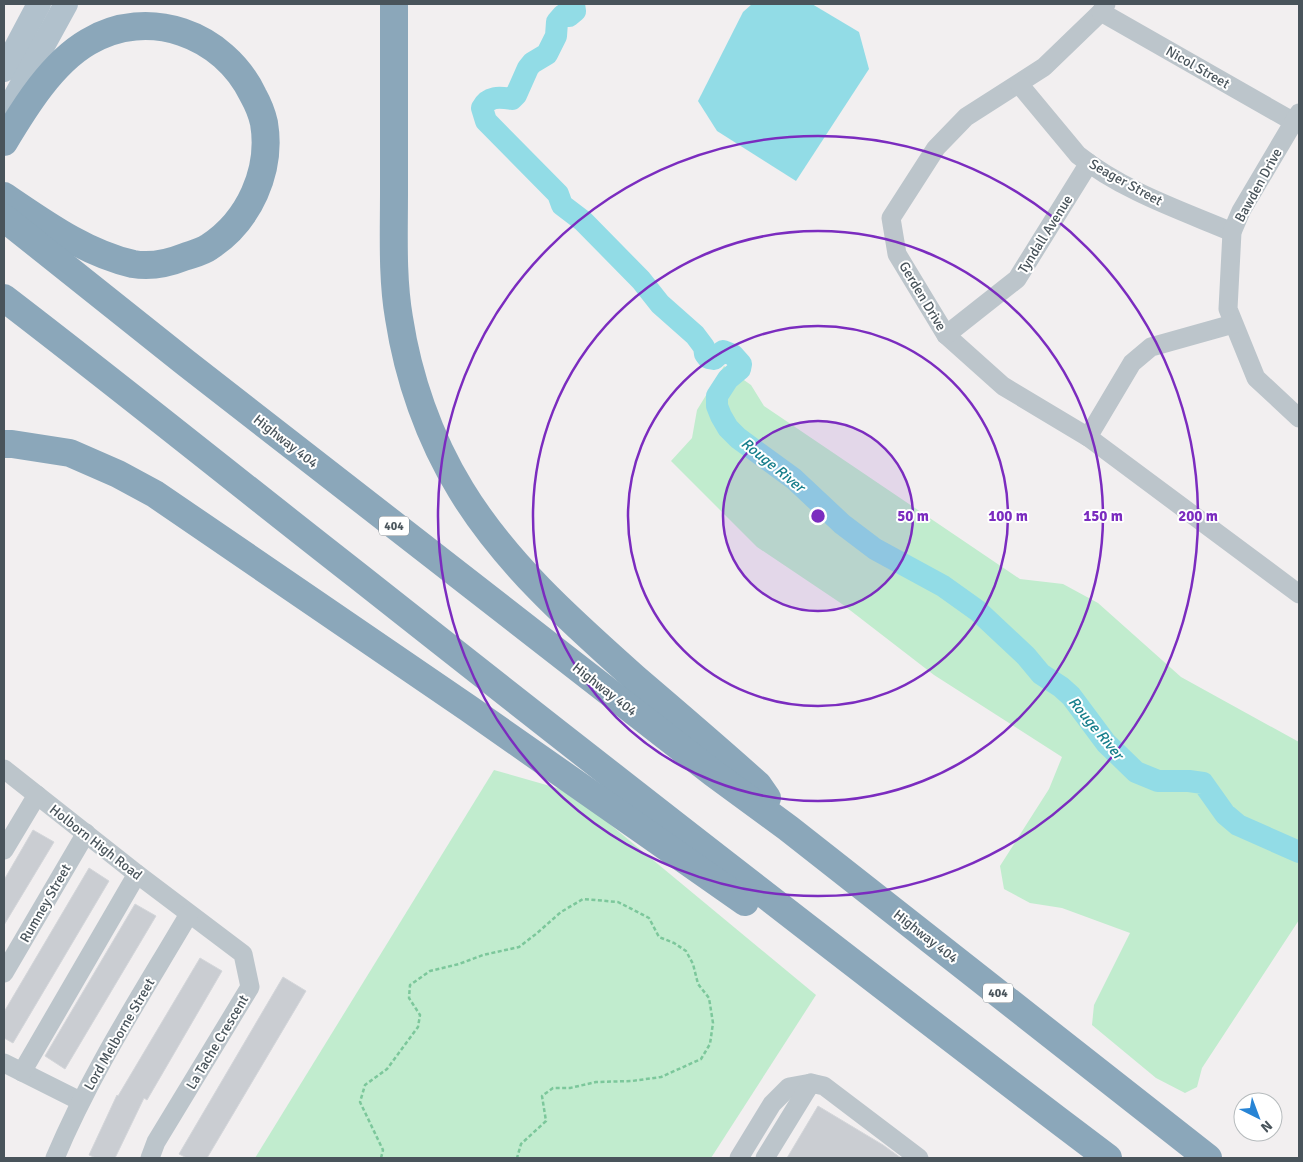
<svg xmlns="http://www.w3.org/2000/svg" width="1303" height="1162" font-family="Signika,sans-serif">
  <style>
    .green { fill: #c1ecce }
    .water { fill: #92dce6 }
    .lines { fill: none; stroke-linecap: round; stroke-linejoin: round }
    .river { stroke: #92dce6; stroke-width: 22 }
    .building { fill: #cacdd2; stroke: #d4d6da }
    .path { stroke: #7cc79b; stroke-width: 2.5; stroke-dasharray: 4 2.5; stroke-linecap: butt }
    .minor { stroke: #bcc5cb; stroke-width: 19 }
    .major { stroke: #b1c1cc; stroke-width: 24 }
    .highway { stroke: #8ba7ba; stroke-width: 28 }
    .ring { fill: none; stroke: #7b2cbf; stroke-width: 2.5 }
    .labels { text-anchor: middle; stroke-width: 4; stroke-linejoin: round; paint-order: stroke }
    .shield { fill: #fff; stroke: #80878c; stroke-width: 1 }
    .shield-label { font-size: 12px; font-weight: bold; fill: #49545b }
    .street-label { font-size: 14px; fill: #49545b; stroke: #fff }
    .water-label { font-size: 15px; font-style: italic; fill: #167e8b; stroke: #fff }
    .centre { fill: #7b2cbf; stroke: #fff; stroke-width: 2.5 }
    .ring-label { font-size: 15px; text-anchor: middle; font-weight: bold; fill: #7b2cbf; stroke: #fff; stroke-width: 4; stroke-linejoin: round; paint-order: stroke }
  </style>
  <rect width="100%" height="100%" fill="#f2eff0"/>
  <!-- green -->
  <g class="green">
    <path d="M724,366L751,385L764,406L1020,579L1063,584L1098,603L1181,677L1299,742V920L1202,1068L1197,1087L1185,1093L1156,1078L1092,1025L1094,1005L1130,933L1062,908L1030,903L1004,889L1000,866L1049,789L1062,757L934,675L842,604L757,547L671,461L692,438L697,410Z"/>
    <path d="M494,770L571,792L816,995L711,1158H255Z"/>
  </g>
  <!-- water -->
  <path class="water" d="M752,4H812L859,32L869,69L796,181L717,131L698,101L743,12Z"/>
  <g class="lines">
    <!-- river -->
    <path class="river" d="M574,4L575,11L569,16L563,15L557,22L556,36L547,54L532,63L528,68L516,95L512,99C499,97 488,96 482,108L486,121L558,194L562,205L583,221L641,280L660,304L695,335L704,347L705,354L708,358L714,359L723,351L733,355L741,364L740,369L728,379L717,396V406L721,416L728,428L738,438L794,479L842,524L875,549L943,586L978,611L1026,656L1041,674L1061,687L1071,696L1106,743L1136,772L1158,781H1189L1203,783L1225,814L1238,825L1299,852"/>
  </g>
  <!-- building -->
  <g class="building">
    <path d="M33,830L54,842L4,925V880Z"/>
    <path d="M89,868L109,881L13,1043L4,1038V1012Z"/>
    <path d="M135,904L156,916L65,1069L45,1056Z"/>
    <path d="M200,958L222,971L147,1100L144,1098L115,1158H96L89,1155L117,1095L118,1096Z"/>
    <path d="M283,977L306,991L207,1158H187L179,1154Z"/>
    <path d="M818,1106L883,1145L901,1158H787Z"/>
  </g>
  <g class="lines">
    <!-- path -->
    <path class="path" d="M381,1158L383,1150L360,1102L365,1085L387,1069L418,1027L420,1015L409,998L410,985L430,971L459,964L483,955L519,947L536,934L561,912L583,899L618,902L649,918L659,937L674,943L686,951L693,964L698,984L709,998L713,1023L710,1044L701,1059L661,1077L632,1081L596,1082L570,1088H553L542,1096L546,1121L521,1144L517,1158"/>
    <!-- minor -->
    <g class="minor">
      <path d="M1106,4L1101,12L1044,67L966,117L936,148L891,218L897,254L946,335L1003,386L1088,437L1299,594"/>
      <path d="M1101,12L1294,122"/>
      <path d="M1019,84L1078,155C1123,191 1180,210 1232,232"/>
      <path d="M1299,113L1241,211L1232,232L1228,309L1256,378L1299,418"/>
      <path d="M946,335L1017,279L1089,163"/>
      <path d="M1088,437L1132,363L1151,347L1233,324"/>
      <path d="M4,769L137,874L243,954L250,987L156,1142L150,1158"/>
      <path d="M4,850L37,795"/>
      <path d="M4,973L86,833"/>
      <path d="M4,1063L80,1101"/>
      <path d="M22,1072L137,874"/>
      <path d="M55,1158C91,1072 142,994 189,914"/>
      <path d="M739,1158L772,1104L789,1087L811,1083"/>
      <path d="M765,1158L811,1083L824,1086L919,1158"/>
    </g>
    <!-- major -->
    <g class="major">
      <path d="M4,70L39,4"/>
      <path d="M4,117L66,4"/>
    </g>
    <!-- highway -->
    <g class="highway">
      <path d="M394,4C394,67 394,130 394,193C394,234 392,277 399,318C408,377 429,438 461,490C506,564 572,622 636,679C677,714 718,749 758,785L767,798"/>
      <path d="M4,142C25,107 52,63 88,42C148,6 224,34 253,95C258,104 262,114 264,123C272,171 249,221 209,247C202,252 192,254 184,257C169,263 150,267 133,264C85,253 44,223 4,196"/>
      <path d="M4,218L186,363L713,773L788,828L1208,1158"/>
      <path d="M4,298C123,389 240,484 358,576C606,772 856,967 1108,1158"/>
      <path d="M4,444H12L70,453L118,474L155,494L468,708L745,902"/>
    </g>
  </g>
  <!-- distance rings -->
  <circle cx="818" cy="516" r="95" fill="#7b2cbf" fill-opacity=".12"/>
  <g class="ring">
    <circle cx="818" cy="516" r="95"/>
    <circle cx="818" cy="516" r="190"/>
    <circle cx="818" cy="516" r="285"/>
    <circle cx="818" cy="516" r="380"/>
  </g>
  <g class="labels">
    <!-- shield labels -->
    <g class="shield">
      <rect x="379" y="516.5" width="30" height="19" rx="4"/>
      <rect x="983" y="983.5" width="30" height="19" rx="4"/>
    </g>
    <g class="shield-label">
      <text x="394" y="530">404</text>
      <text x="998" y="997">404</text>
    </g>
    <!-- street labels -->
    <g class="street-label">
      <text transform="translate(1198 67) rotate(30)" y="5">Nicol Street</text>
      <text transform="translate(1126 182) rotate(29)" y="5">Seager Street</text>
      <text transform="translate(1258 185) rotate(-61)" y="5">Bawden Drive</text>
      <text transform="translate(1045 234) rotate(-58)" y="5">Tyndall Avenue</text>
      <text transform="translate(923 296) rotate(59)" y="5">Gerden Drive</text>
      <text transform="translate(286 441) rotate(38)" y="5">Highway 404</text>
      <text transform="translate(605 689) rotate(38)" y="5">Highway 404</text>
      <text transform="translate(96 842) rotate(38)" y="5">Holborn High Road</text>
      <text transform="translate(45 903) rotate(-60)" y="5">Rumney Street</text>
      <text transform="translate(926 936) rotate(38)" y="5">Highway 404</text>
      <text transform="translate(119 1034) rotate(-60)" y="5">Lord Melborne Street</text>
      <text transform="translate(217 1042) rotate(-59)" y="5">La Tache Crescent</text>
    </g>
    <!-- water labels -->
    <g class="water-label">
      <text transform="translate(773 465) rotate(39)" y="5">Rouge River</text>
      <text transform="translate(1096 728) rotate(50)" y="5">Rouge River</text>
    </g>
  </g>
  <circle cx="818" cy="516" r="8" class="centre"/>
  <g class="ring-label">
    <text x="913" y="521">50 m</text>
    <text x="1008" y="521">100 m</text>
    <text x="1103" y="521">150 m</text>
    <text x="1198" y="521">200 m</text>
  </g>
  <!-- border -->
  <rect width="1303" height="1162" fill="none" stroke="#49545b" stroke-width="10"/>
  <!-- north arrow -->
  <g transform="translate(1258 1117) rotate(138)"><circle r="24" fill="#ffffff" stroke="#b6bbbd"/>
  <path d="M0-4L9 19L0 12L-9 19Z" fill="#2784d5"/>
  <text y="-8" font-size="14" font-weight="bold" text-anchor="middle" fill="#49545b">N</text>
  </g>
</svg>
